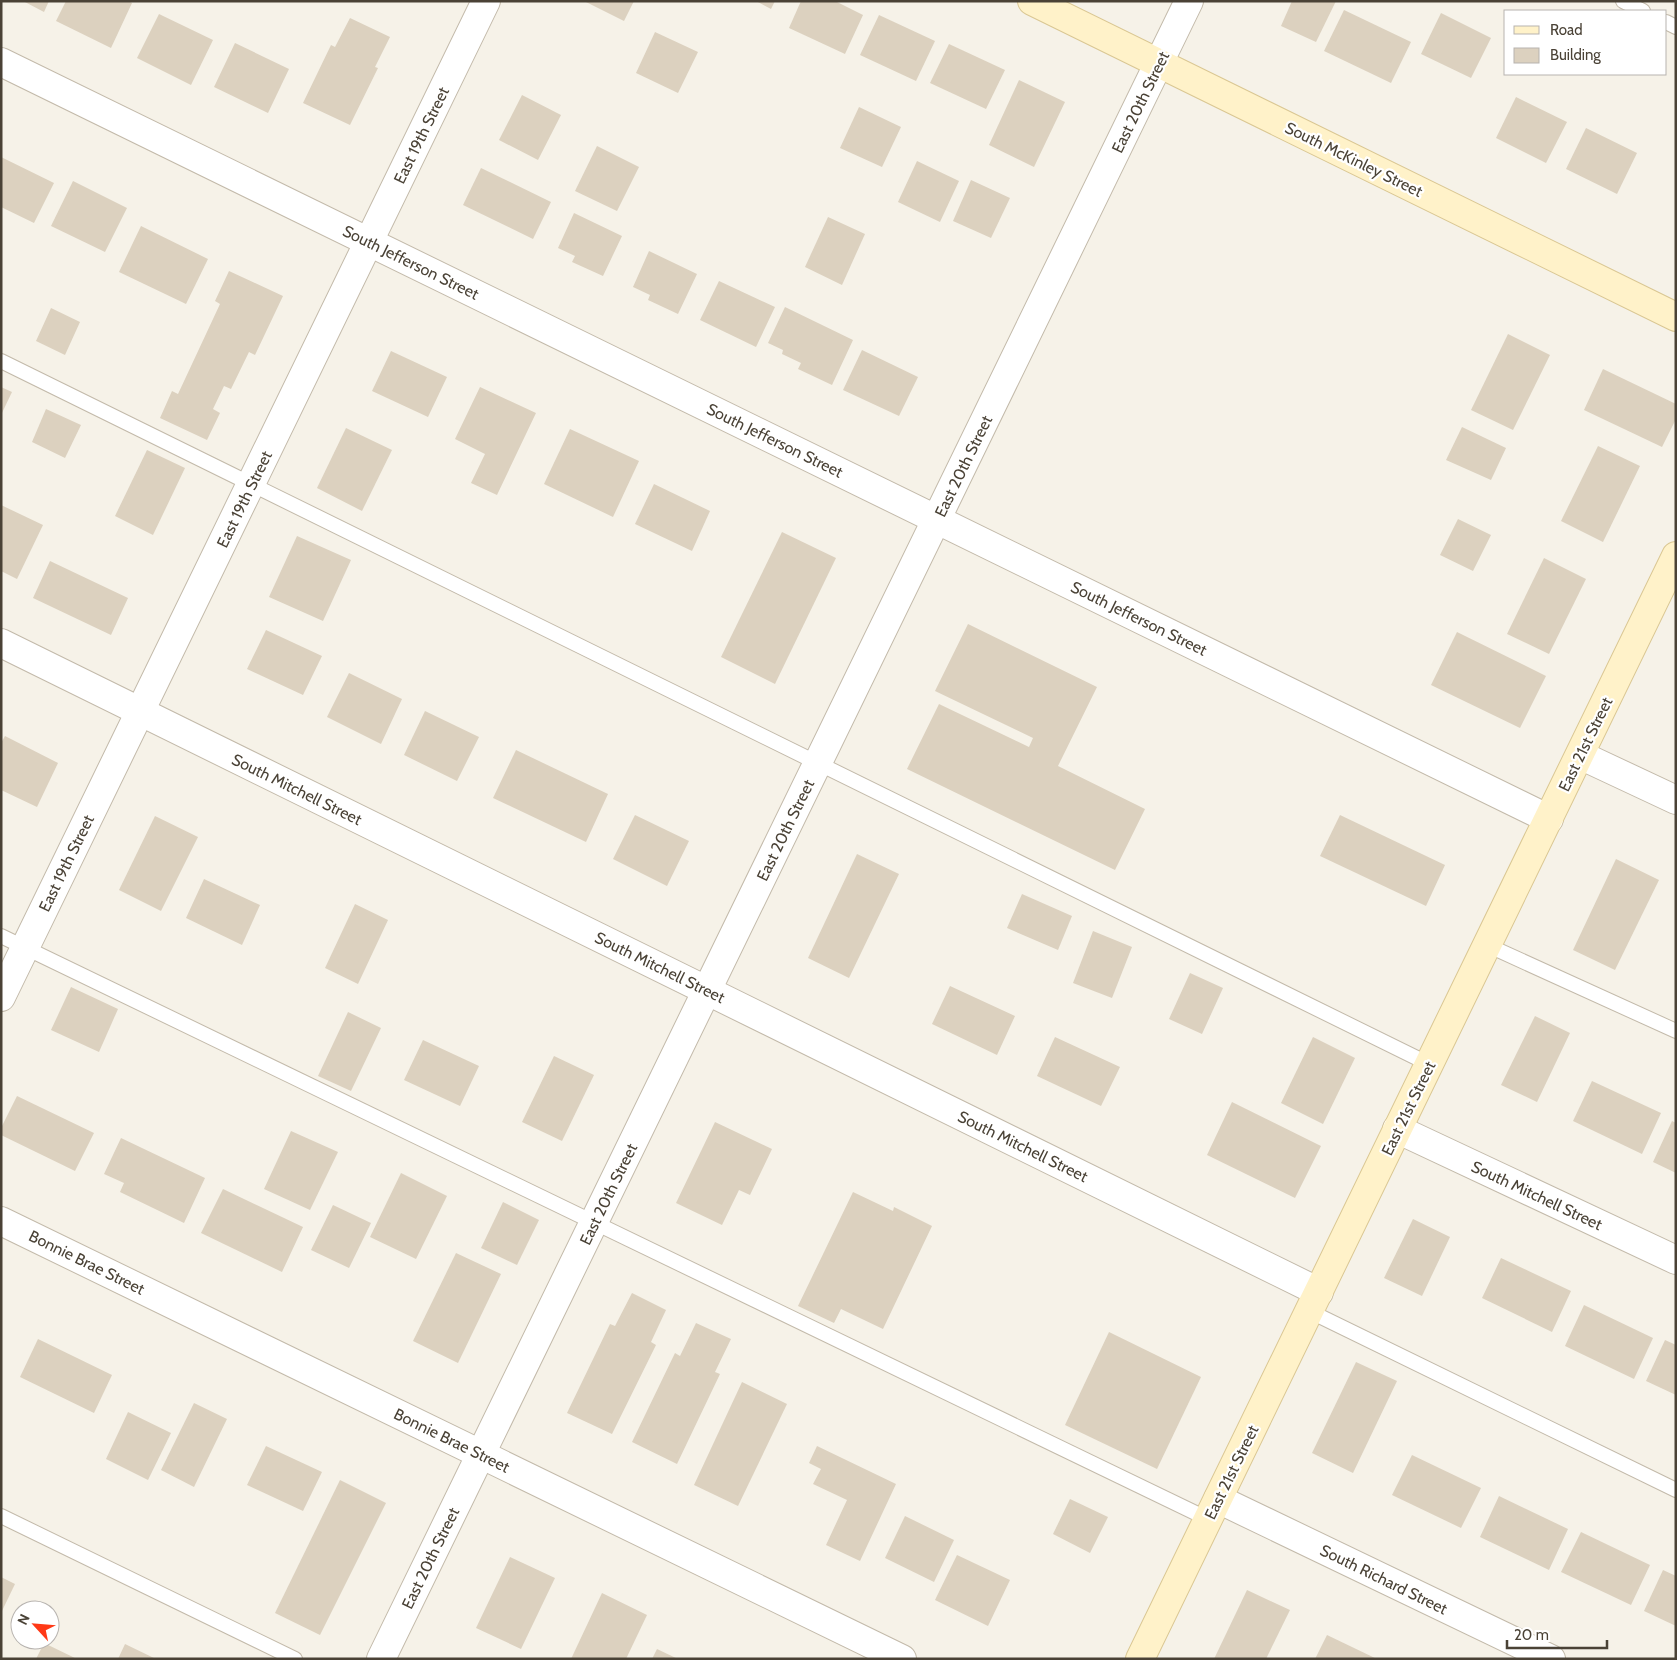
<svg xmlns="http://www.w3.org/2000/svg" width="1677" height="1660" font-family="Cabin,sans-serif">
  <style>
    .building { fill: #dcd1bf }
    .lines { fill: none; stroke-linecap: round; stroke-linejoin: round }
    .lane-casing { stroke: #c3baaa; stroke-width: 16 }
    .street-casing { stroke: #c3baaa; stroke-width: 30 }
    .secondary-casing { stroke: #dac793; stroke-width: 30 }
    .lane { stroke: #fff; stroke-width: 14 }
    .street { stroke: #fff; stroke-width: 28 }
    .secondary { stroke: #fff2c9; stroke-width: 28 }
    .labels { text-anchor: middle; stroke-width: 4.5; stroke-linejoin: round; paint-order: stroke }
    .street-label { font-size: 16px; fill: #4a4236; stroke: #fff }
  </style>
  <rect width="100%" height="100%" fill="#f6f2e8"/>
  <!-- building -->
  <g class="building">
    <path d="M23,1H49L44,12Z"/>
    <path d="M66,1H128L132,3L111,48L56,21Z"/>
    <path d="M584,1H634L624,21Z"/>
    <path d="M756,1H775L771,9Z"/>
    <path d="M801,1H835L863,15L845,54L789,28Z"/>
    <path d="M1292,1H1336L1316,42L1281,26Z"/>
    <path d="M1344,10L1411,42L1391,83L1324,51Z"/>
    <path d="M1441,13L1491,38L1471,78L1421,54Z"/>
    <path d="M159,14L213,40L191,85L137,58Z"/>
    <path d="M879,15L935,41L916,81L860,55Z"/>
    <path d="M350,18L390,37L375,67L378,68L350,125L303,103L331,45L335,47Z"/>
    <path d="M655,32L698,52L678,93L636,73Z"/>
    <path d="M235,43L289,69L268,113L214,87Z"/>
    <path d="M949,44L1005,70L986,109L930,83Z"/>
    <path d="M1019,80L1065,102L1034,167L989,145Z"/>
    <path d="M522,95L561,115L538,160L499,140Z"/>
    <path d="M1516,97L1567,122L1546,163L1496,138Z"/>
    <path d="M859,107L901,127L882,167L840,148Z"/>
    <path d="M1586,128L1637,153L1617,194L1566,169Z"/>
    <path d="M597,146L639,167L617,211L575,191Z"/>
    <path d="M1,157L54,183L34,223L1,207Z"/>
    <path d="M917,161L959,181L940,222L898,202Z"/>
    <path d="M481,168L551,202L533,239L463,205Z"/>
    <path d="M971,180L1010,198L991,238L953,221Z"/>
    <path d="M73,181L127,208L105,252L51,226Z"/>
    <path d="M574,213L622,236L603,276L572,262L575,256L558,248Z"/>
    <path d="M828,217L865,234L842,285L805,267Z"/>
    <path d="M141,226L208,259L186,304L119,272Z"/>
    <path d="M649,251L697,274L678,314L648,300L650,295L633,287Z"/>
    <path d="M229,271L283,296L255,355L249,352L231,389L224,386L213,409L220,413L207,440L160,418L172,391L178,394L220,304L215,301Z"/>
    <path d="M719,281L775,307L756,347L700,320Z"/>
    <path d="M785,307L853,340L832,385L798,369L801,363L782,354L783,350L768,343Z"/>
    <path d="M51,308L80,322L65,355L36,341Z"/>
    <path d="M1508,334L1550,355L1513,430L1471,410Z"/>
    <path d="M862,350L918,377L899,416L843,390Z"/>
    <path d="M391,351L447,377L428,417L372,391Z"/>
    <path d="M1603,369L1676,404V419L1662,447L1584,410Z"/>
    <path d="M1,387L12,392L1,415Z"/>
    <path d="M480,387L536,413L497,495L471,483L485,454L455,439Z"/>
    <path d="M46,409L81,425L65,458L32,442Z"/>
    <path d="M1462,427L1506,448L1491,480L1446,460Z"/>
    <path d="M346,428L392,450L362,511L317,488Z"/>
    <path d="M570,429L639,461L613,517L544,484Z"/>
    <path d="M1598,446L1640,466L1603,542L1561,521Z"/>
    <path d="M147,450L185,468L153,535L115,516Z"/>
    <path d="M654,484L710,511L692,551L635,524Z"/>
    <path d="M1,505L43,525L17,579L1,571Z"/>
    <path d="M1458,519L1491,535L1473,571L1440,555Z"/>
    <path d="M782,532L836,558L775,684L721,657Z"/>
    <path d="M297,536L351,560L323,621L269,597Z"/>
    <path d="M1544,558L1586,579L1549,654L1507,634Z"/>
    <path d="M50,561L128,598L111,635L33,598Z"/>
    <path d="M968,624L1097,687L1058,766L1145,809L1115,870L907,769L939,704L1029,747L1033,738L935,691Z"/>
    <path d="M266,630L322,656L303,695L247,669Z"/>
    <path d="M1457,632L1546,676L1520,728L1431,685Z"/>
    <path d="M349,673L402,699L381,744L327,717Z"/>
    <path d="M425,711L479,737L457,781L404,755Z"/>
    <path d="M5,736L58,763L37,807L1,790V743Z"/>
    <path d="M516,750L608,794L586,842L493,798Z"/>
    <path d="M635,815L689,841L667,886L613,859Z"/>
    <path d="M1340,815L1445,865L1426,906L1320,856Z"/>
    <path d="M155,816L198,837L161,911L119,890Z"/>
    <path d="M857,854L899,874L849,978L808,958Z"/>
    <path d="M1616,859L1659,880L1615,970L1573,950Z"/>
    <path d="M204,879L260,905L242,945L186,918Z"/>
    <path d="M1022,894L1072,916L1058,950L1007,928Z"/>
    <path d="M355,904L388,920L358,984L325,968Z"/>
    <path d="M1093,931L1132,947L1112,998L1073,983Z"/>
    <path d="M1190,973L1223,988L1202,1034L1169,1019Z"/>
    <path d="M950,986L1015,1016L997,1055L932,1024Z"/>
    <path d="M71,987L118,1009L99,1052L51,1030Z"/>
    <path d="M348,1012L381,1028L351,1091L318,1076Z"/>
    <path d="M1535,1016L1570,1033L1537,1102L1501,1085Z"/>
    <path d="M1055,1037L1120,1067L1101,1106L1037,1076Z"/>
    <path d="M1313,1037L1355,1058L1323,1124L1281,1103Z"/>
    <path d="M423,1040L479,1066L460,1106L404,1080Z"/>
    <path d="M554,1056L594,1075L562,1141L522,1122Z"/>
    <path d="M1592,1081L1661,1113L1642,1154L1573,1121Z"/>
    <path d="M17,1096L94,1133L75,1171L1,1135V1128Z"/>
    <path d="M1232,1102L1321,1146L1295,1198L1207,1155Z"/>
    <path d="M1672,1121L1676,1123V1173L1653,1162Z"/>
    <path d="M715,1122L772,1149L750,1195L739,1190L722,1225L676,1203Z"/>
    <path d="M291,1131L338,1152L310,1210L264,1189Z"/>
    <path d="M121,1138L205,1178L184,1223L120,1192L124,1183L104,1174Z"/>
    <path d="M401,1173L447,1196L416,1259L370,1237Z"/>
    <path d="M223,1189L303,1227L282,1272L201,1233Z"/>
    <path d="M853,1192L893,1211L894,1207L932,1226L883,1329L841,1309L834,1323L798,1306Z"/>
    <path d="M503,1202L539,1220L517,1265L481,1248Z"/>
    <path d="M333,1205L371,1223L349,1268L311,1250Z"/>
    <path d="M1413,1219L1450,1237L1422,1296L1384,1278Z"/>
    <path d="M456,1253L501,1274L458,1363L413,1341Z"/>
    <path d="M1501,1258L1571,1291L1552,1332L1482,1298Z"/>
    <path d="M632,1293L666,1310L651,1342L656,1345L612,1434L567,1413L610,1324L615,1326Z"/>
    <path d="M1584,1305L1653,1338L1634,1379L1565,1346Z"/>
    <path d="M696,1323L731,1339L715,1372L720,1374L677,1464L632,1442L675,1353L680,1356Z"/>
    <path d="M1109,1332L1201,1377L1157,1469L1065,1425Z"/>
    <path d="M38,1339L112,1375L94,1413L20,1377Z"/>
    <path d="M1665,1340L1676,1345V1395L1646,1381Z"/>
    <path d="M1356,1362L1397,1381L1353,1473L1312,1453Z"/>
    <path d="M742,1382L787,1404L738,1506L694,1485Z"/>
    <path d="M194,1403L227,1419L194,1487L161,1470Z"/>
    <path d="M128,1412L171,1433L148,1480L106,1459Z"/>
    <path d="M266,1446L322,1472L303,1511L247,1485Z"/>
    <path d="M817,1446L896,1484L860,1561L826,1545L847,1500L813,1484L821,1469L809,1463Z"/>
    <path d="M1412,1455L1481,1488L1461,1528L1392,1495Z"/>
    <path d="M340,1480L386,1503L320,1635L275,1613Z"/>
    <path d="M1499,1496L1568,1529L1549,1570L1480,1537Z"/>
    <path d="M1070,1499L1108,1517L1090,1553L1053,1534Z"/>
    <path d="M905,1516L954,1540L934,1582L885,1558Z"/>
    <path d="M1581,1532L1650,1565L1631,1605L1561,1572Z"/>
    <path d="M957,1555L1010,1580L988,1626L935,1600Z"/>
    <path d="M510,1557L555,1578L521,1649L476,1628Z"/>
    <path d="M1663,1570L1676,1576V1626L1644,1611Z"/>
    <path d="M1,1577L15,1584L1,1613Z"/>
    <path d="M1247,1590L1290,1610L1266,1659H1214Z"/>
    <path d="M602,1593L647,1615L626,1659H571Z"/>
    <path d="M1327,1635L1377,1659H1315Z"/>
    <path d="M44,1643L77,1659H36Z"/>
    <path d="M125,1644L156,1659H118Z"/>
    <path d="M657,1649L678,1659H652Z"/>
  </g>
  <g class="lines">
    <defs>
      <g id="lane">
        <path d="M1623,1L1643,11"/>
        <path d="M1666,22L1676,27"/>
        <path d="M1,361L1429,1064"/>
        <path d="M1,936L1208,1519"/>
        <path d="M1487,945L1676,1031"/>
        <path d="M1309,1311L1676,1490"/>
        <path d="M1,1516L295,1659"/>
      </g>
      <g id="street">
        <path d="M1,62L1549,819"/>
        <path d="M1,643L1319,1292"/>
        <path d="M1580,755L1676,800"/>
        <path d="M1,997L486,1"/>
        <path d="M1397,1129L1676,1260"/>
        <path d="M1,1221L902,1659"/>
        <path d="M1218,1499L1551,1659"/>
        <path d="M381,1659L1189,1"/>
      </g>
      <g id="secondary">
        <path d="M1032,1L1676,317"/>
        <path d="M1140,1659L1676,556"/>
      </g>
    </defs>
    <!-- lane casing -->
    <use href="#lane" class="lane-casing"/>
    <!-- street casing -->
    <use href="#street" class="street-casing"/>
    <!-- secondary casing -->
    <use href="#secondary" class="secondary-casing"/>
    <!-- lane -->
    <use href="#lane" class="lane"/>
    <!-- street -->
    <use href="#street" class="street"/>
    <!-- secondary -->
    <use href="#secondary" class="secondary"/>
  </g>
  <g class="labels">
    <!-- street labels -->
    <g class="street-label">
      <text transform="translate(1140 102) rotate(-64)" y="6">East 20th Street</text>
      <text transform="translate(421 135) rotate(-64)" y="6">East 19th Street</text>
      <text transform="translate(1354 159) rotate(26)" y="6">South McKinley Street</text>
      <text transform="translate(411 262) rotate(26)" y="6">South Jefferson Street</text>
      <text transform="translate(775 440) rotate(26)" y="6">South Jefferson Street</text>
      <text transform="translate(963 466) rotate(-64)" y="6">East 20th Street</text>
      <text transform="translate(244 499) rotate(-64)" y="6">East 19th Street</text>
      <text transform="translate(1139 618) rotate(26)" y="6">South Jefferson Street</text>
      <text transform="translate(1585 744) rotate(-64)" y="6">East 21st Street</text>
      <text transform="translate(297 789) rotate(26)" y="6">South Mitchell Street</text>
      <text transform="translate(785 830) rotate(-64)" y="6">East 20th Street</text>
      <text transform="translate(66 863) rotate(-64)" y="6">East 19th Street</text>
      <text transform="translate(660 967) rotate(26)" y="6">South Mitchell Street</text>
      <text transform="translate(1408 1108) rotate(-64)" y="6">East 21st Street</text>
      <text transform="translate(1023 1146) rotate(26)" y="6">South Mitchell Street</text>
      <text transform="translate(608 1194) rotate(-64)" y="6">East 20th Street</text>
      <text transform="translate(1537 1195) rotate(25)" y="6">South Mitchell Street</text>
      <text transform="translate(87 1262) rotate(26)" y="6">Bonnie Brae Street</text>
      <text transform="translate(452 1440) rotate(26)" y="6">Bonnie Brae Street</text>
      <text transform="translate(1231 1472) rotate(-64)" y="6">East 21st Street</text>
      <text transform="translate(430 1558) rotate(-64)" y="6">East 20th Street</text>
      <text transform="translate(1384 1579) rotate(26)" y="6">South Richard Street</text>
    </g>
  </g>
  <!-- border -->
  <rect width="1677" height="1660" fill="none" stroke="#4a4236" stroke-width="5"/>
  <!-- legend -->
  <rect x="1504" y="10" width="162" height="65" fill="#ffffff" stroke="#b7b3af"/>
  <rect x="1514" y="26" width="25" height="8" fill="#fff2c9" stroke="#b7b3af"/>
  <text x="1550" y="35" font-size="15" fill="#4a4236">Road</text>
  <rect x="1514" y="48" width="25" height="15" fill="#dcd1bf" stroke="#b7b3af"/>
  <text x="1550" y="60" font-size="15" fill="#4a4236">Building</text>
  <!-- north arrow -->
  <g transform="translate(35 1625) rotate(296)"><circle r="24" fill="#ffffff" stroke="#b7b3af"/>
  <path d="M0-4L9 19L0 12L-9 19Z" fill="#ff3916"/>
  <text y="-8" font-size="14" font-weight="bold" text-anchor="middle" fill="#4a4236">N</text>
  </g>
  <!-- scale -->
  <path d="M1507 1640v8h100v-8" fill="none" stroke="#4a4236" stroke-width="2.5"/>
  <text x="1514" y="1640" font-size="15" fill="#4a4236" stroke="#ffffff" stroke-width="4" paint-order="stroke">20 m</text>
</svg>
